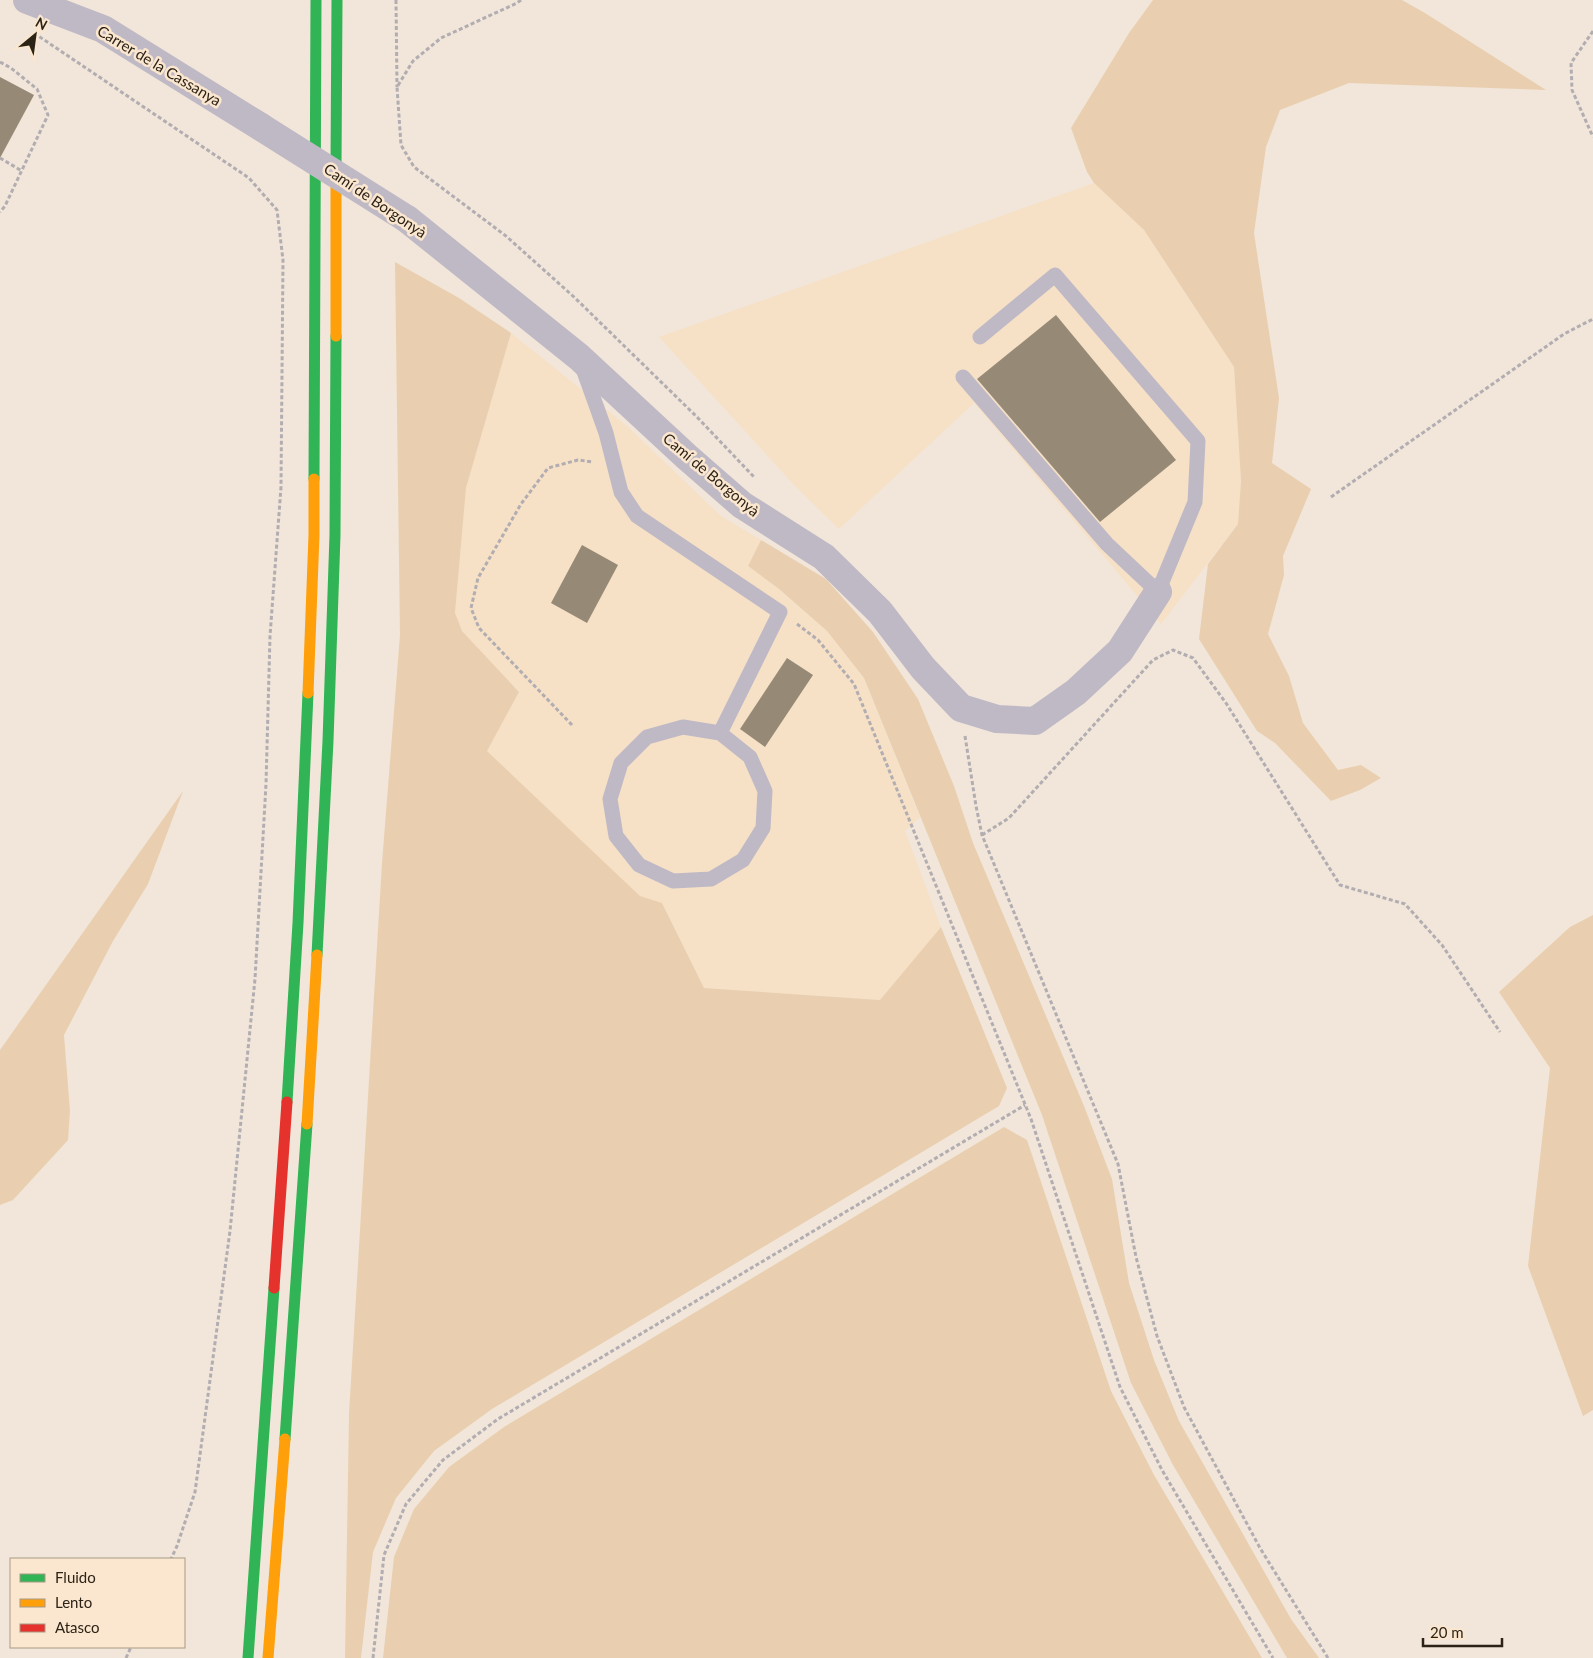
<svg xmlns="http://www.w3.org/2000/svg" width="1593" height="1658" font-family="Lato,sans-serif">
  <style>
    .built { fill: #f6e1c7 }
    .green { fill: #e9cfb0 }
    .building { fill: #968a77 }
    .lines { fill: none; stroke-linecap: round; stroke-linejoin: round }
    .path { stroke: #b2adb1; stroke-width: 3; stroke-dasharray: 4 2.5; stroke-linecap: butt }
    .lane { stroke: #bfb9c5; stroke-width: 15 }
    .street { stroke: #bfb9c5; stroke-width: 28 }
    .fast { stroke: #30b455; stroke-width: 11 }
    .slow { stroke: #ff9f0a; stroke-width: 11 }
    .jam { stroke: #e5322d; stroke-width: 11 }
    .street-bridge { stroke: #bfb9c5; stroke-width: 28 }
    .labels { text-anchor: middle; stroke-width: 5; stroke-linejoin: round; paint-order: stroke }
    .street-label { font-size: 15px; fill: #2c2317; stroke: #fbe7cf }
  </style>
  <rect width="100%" height="100%" fill="#f1e6d9"/>
  <!-- built -->
  <g class="built">
    <path d="M1094,183L1144,230L1234,367L1241,481L1238,524L1161,624L974,403L839,529L795,486L659,337Z"/>
    <path d="M511,333L627,426L721,516L761,540L748,566L779,589L827,631L864,678L920,817L905,831L941,927L881,1000L703,988L662,903L640,897L486,751L519,692L462,631L455,613L466,488Z"/>
  </g>
  <!-- green -->
  <g class="green">
    <path d="M1153,0H1402L1425,13L1546,90L1349,83L1280,110L1266,147L1254,233L1279,398L1272,463L1311,489L1283,556L1284,575L1268,634L1289,676L1303,723L1338,770L1361,765L1381,778L1360,790L1331,801L1275,743L1257,731L1199,639L1208,564L1238,524L1241,481L1234,367L1144,230L1094,183L1087,172L1071,128L1129,33Z"/>
    <path d="M395,262L459,298L511,333L466,488L455,613L462,631L519,692L487,751L640,896L662,903L704,988L880,1000L941,927L1007,1088L999,1106L492,1409L434,1451L396,1498L373,1552L361,1658H345L349,1414L382,863L400,635Z"/>
    <path d="M761,540L826,579L873,632L918,699L954,786L973,843L1084,1106L1112,1179L1129,1283L1154,1360L1179,1421L1291,1619L1319,1658H1287L1173,1465L1131,1383L1042,1115L864,678L827,631L779,589L748,566Z"/>
    <path d="M183,791L148,884L113,941L64,1035L70,1111L68,1140L13,1200L0,1205V1050Z"/>
    <path d="M1593,915V1410L1583,1416L1528,1266L1550,1068L1499,992L1570,927Z"/>
    <path d="M1004,1127L1027,1140L1111,1391L1154,1475L1262,1658H383L394,1557L414,1509L449,1467L504,1427Z"/>
  </g>
  <!-- building -->
  <g class="building">
    <path d="M0,77L34,95L0,158Z"/>
    <path d="M1056,315L1176,460L1100,522L977,379Z"/>
    <path d="M582,545L618,565L587,623L551,603Z"/>
    <path d="M787,658L813,675L765,747L740,729Z"/>
  </g>
  <g class="lines">
    <!-- path -->
    <g class="path">
      <path d="M396,0L397,87"/>
      <path d="M521,0L517,3L441,38L413,61L397,87L401,145L414,167L506,236L574,297L696,416L755,478"/>
      <path d="M1593,31L1571,63L1572,90L1593,137"/>
      <path d="M34,33L249,178L277,210L283,260L281,487L270,636L266,784L255,979L230,1231L195,1492L177,1546L171,1559"/>
      <path d="M0,62L11,68L37,89L48,115L5,206L0,212"/>
      <path d="M0,158L22,171"/>
      <path d="M1331,497L1564,334L1593,319"/>
      <path d="M797,624L818,640L854,684L1031,1119L1120,1387L1162,1470L1273,1658"/>
      <path d="M572,725L479,628L471,608L478,578L521,504L548,468L578,460L593,462"/>
      <path d="M965,736L976,806L982,835L1118,1164L1136,1257L1157,1336L1184,1407L1260,1548L1328,1658"/>
      <path d="M982,835L1009,818L1153,660L1173,650L1193,658L1226,703L1340,885L1405,904L1442,945L1500,1032"/>
      <path d="M126,1658L131,1647"/>
      <path d="M373,1658L384,1555L406,1504L443,1460L498,1419L1025,1105"/>
    </g>
    <!-- lane -->
    <g class="lane">
      <path d="M582,366L606,433L621,492L637,516L780,612L720,733L750,757L765,791L763,828L743,860L711,879L673,881L639,865L616,836L610,799L621,763L647,737L683,727L720,733"/>
      <path d="M963,377L1107,544L1158,592L1195,502L1198,441L1055,275L980,337"/>
    </g>
    <!-- street -->
    <g class="street">
      <path d="M27,0L103,29L261,127"/>
      <path d="M407,219L579,357L687,457L742,505L824,557L880,612L923,668L961,708L997,719L1035,721L1076,692L1120,651L1158,592"/>
    </g>
    <!-- fast -->
    <g class="fast">
      <path d="M336,165L337,0"/>
      <path d="M314,479L316,0"/>
      <path d="M317,955L328,741L335,535L336,336"/>
      <path d="M287,1102L298,923L308,693"/>
      <path d="M285,1439L307,1124"/>
      <path d="M248,1658L274,1288"/>
    </g>
    <!-- slow -->
    <g class="slow">
      <path d="M336,336V165"/>
      <path d="M308,693L314,535V479"/>
      <path d="M307,1124L317,955"/>
      <path d="M268,1658L285,1439"/>
    </g>
    <!-- jam -->
    <path class="jam" d="M274,1288L287,1102"/>
    <!-- street-bridge -->
    <path class="street-bridge" d="M261,127L407,219"/>
  </g>
  <g class="labels">
    <!-- street labels -->
    <g class="street-label">
      <text transform="translate(159 66) rotate(31)" y="5">Carrer de la Cassanya</text>
      <text transform="translate(375 201) rotate(34)" y="5">Camí de Borgonyà</text>
      <text transform="translate(711 475) rotate(40)" y="5">Camí de Borgonyà</text>
    </g>
  </g>
  <!-- legend -->
  <rect x="10" y="1558" width="175" height="90" fill="#fbe7cf" stroke="#a89985"/>
  <rect x="20" y="1574" width="25" height="8" fill="#30b455" stroke="#a89985"/>
  <text x="55" y="1583" font-size="15" fill="#2c2317">Fluido</text>
  <rect x="20" y="1599" width="25" height="8" fill="#ff9f0a" stroke="#a89985"/>
  <text x="55" y="1608" font-size="15" fill="#2c2317">Lento</text>
  <rect x="20" y="1624" width="25" height="8" fill="#e5322d" stroke="#a89985"/>
  <text x="55" y="1633" font-size="15" fill="#2c2317">Atasco</text>
  <!-- north arrow -->
  <g transform="translate(35 35) rotate(29)" stroke="#fbe7cf" stroke-width="4" paint-order="stroke">
  <path d="M0-4L9 19L0 12L-9 19Z" fill="#2c2317"/>
  <text y="-8" font-size="14" font-weight="bold" text-anchor="middle" fill="#2c2317">N</text>
  </g>
  <!-- scale -->
  <path d="M1423 1638v8h79v-8" fill="none" stroke="#2c2317" stroke-width="2.5"/>
  <text x="1430" y="1638" font-size="15" fill="#2c2317" stroke="#fbe7cf" stroke-width="4" paint-order="stroke">20 m</text>
</svg>
